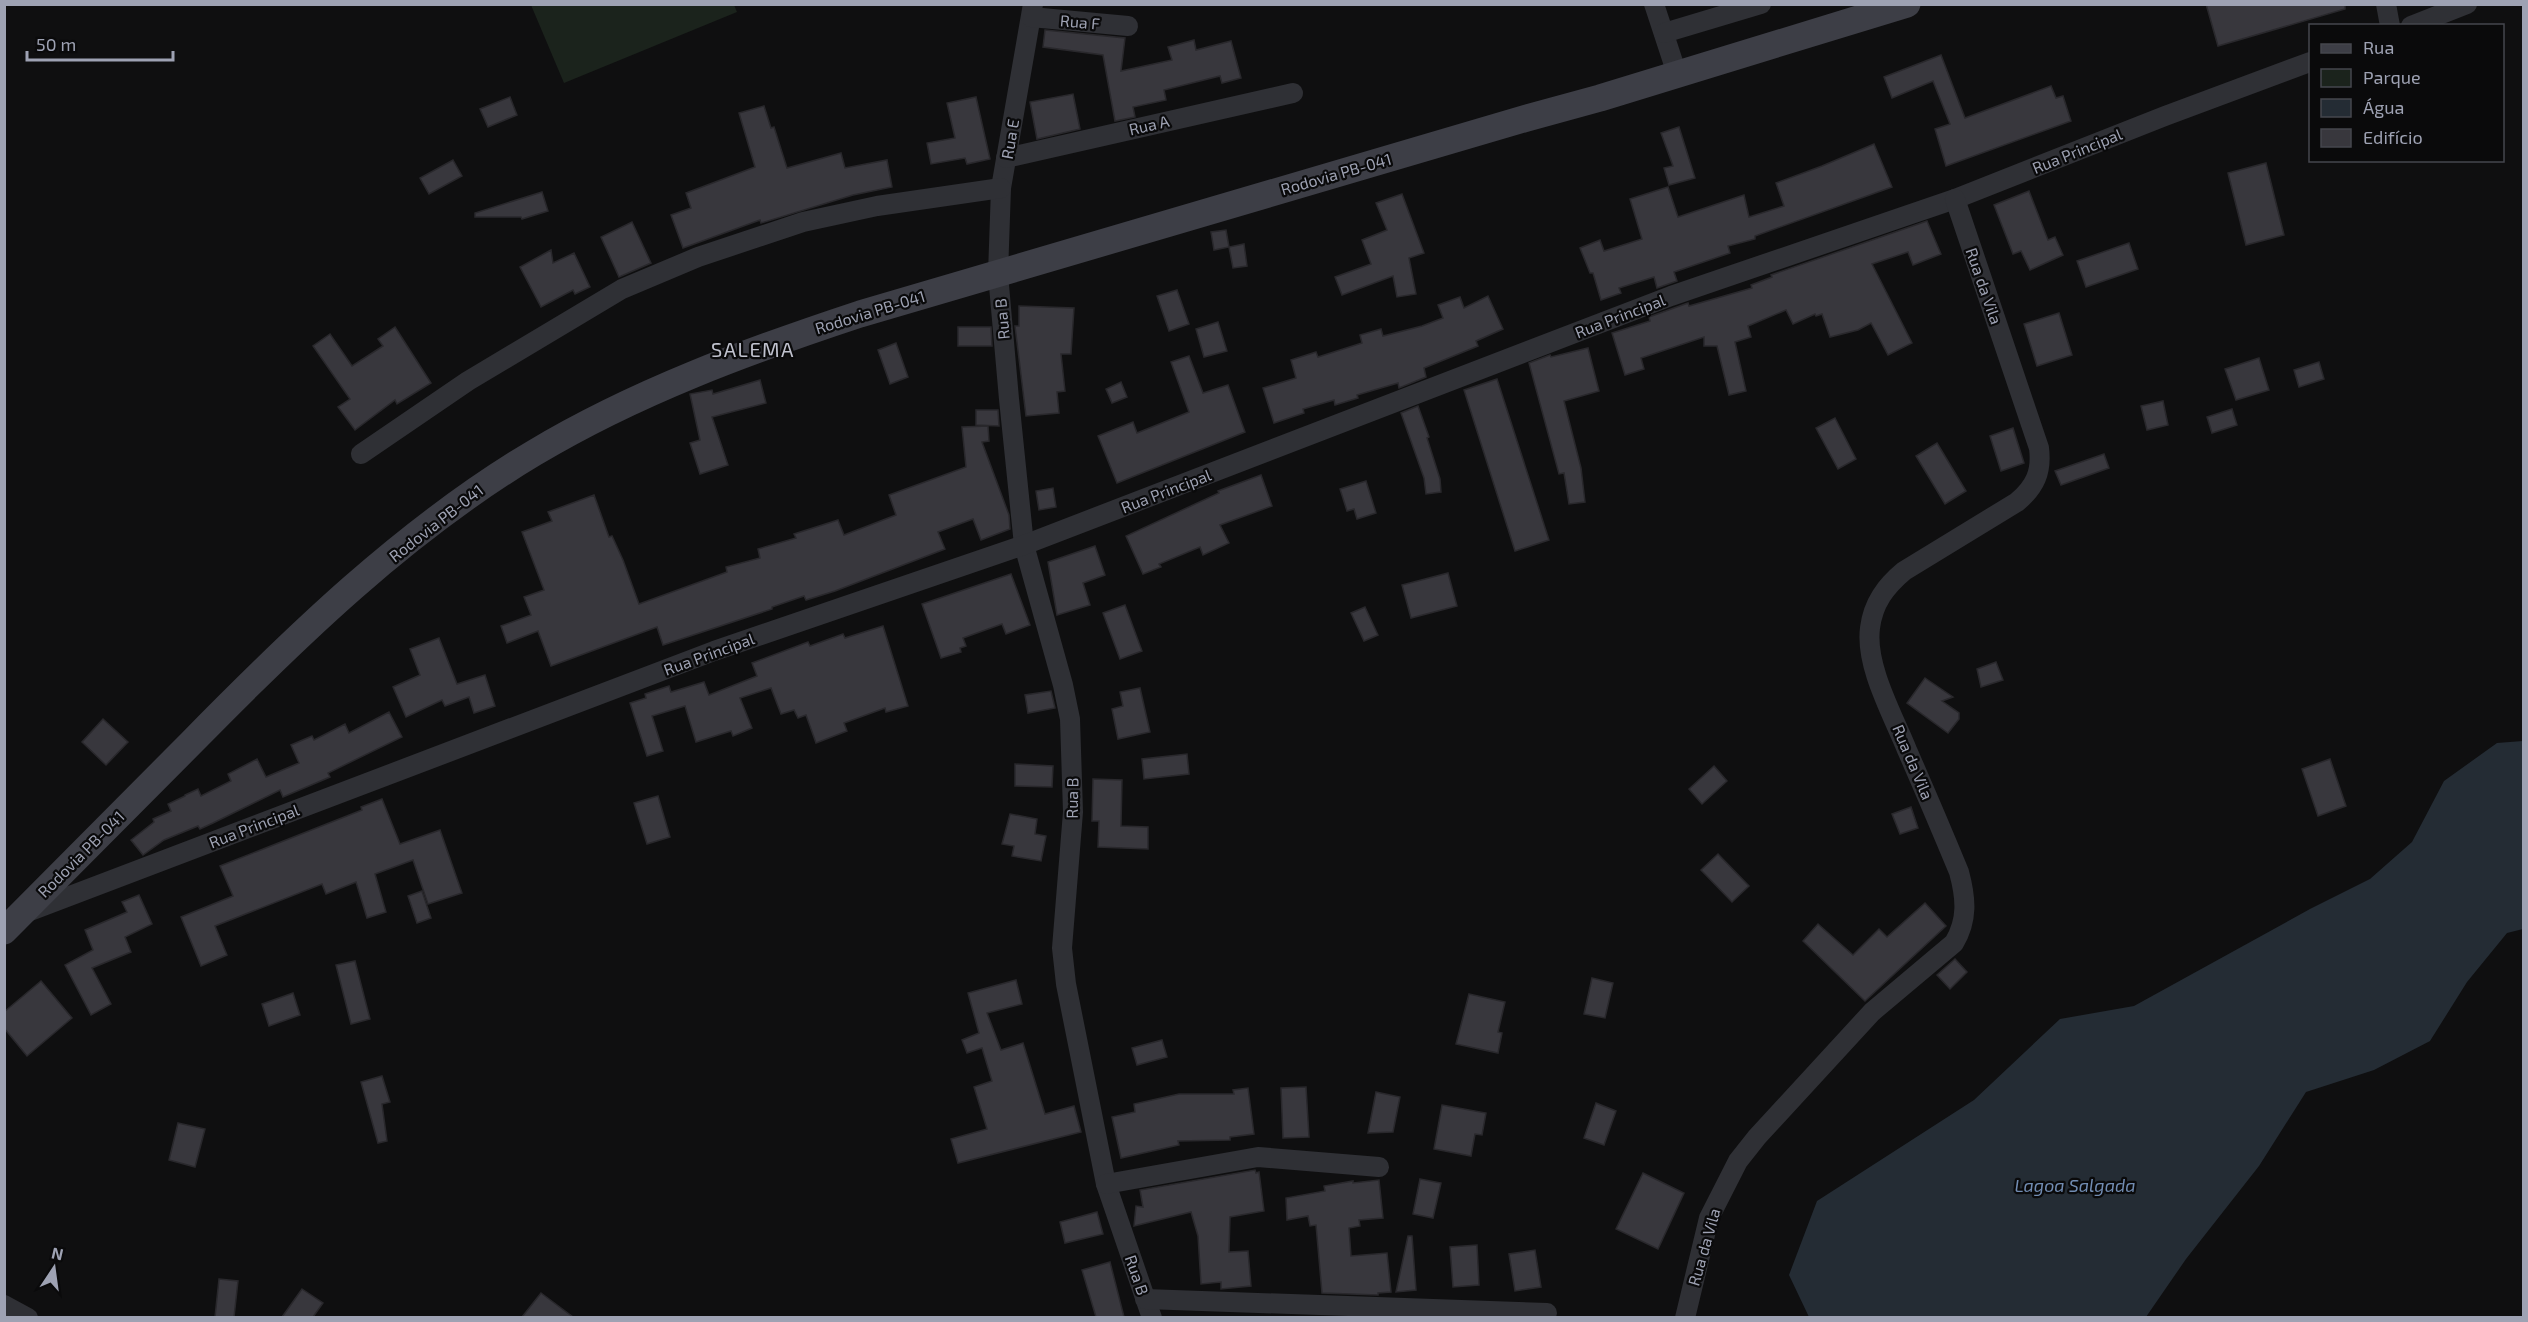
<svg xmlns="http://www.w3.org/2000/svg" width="2528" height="1322" font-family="'Exo 2',sans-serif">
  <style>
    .green { fill: #1b231c }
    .water { fill: #242c34 }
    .building { fill: #38373d; stroke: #29282c; stroke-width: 1.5 }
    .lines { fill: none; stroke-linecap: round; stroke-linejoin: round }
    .street { stroke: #2f3035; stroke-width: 20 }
    .secondary { stroke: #3d3e46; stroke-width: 27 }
    .labels { text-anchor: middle; stroke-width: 4.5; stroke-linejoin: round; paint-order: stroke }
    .street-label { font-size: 16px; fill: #9ea2b3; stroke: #0a0a0b }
    .water-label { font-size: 18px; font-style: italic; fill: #718cb2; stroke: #0a0a0b }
    .quarter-label { font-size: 20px; letter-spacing: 1.5px; fill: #c0c2ce; stroke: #0a0a0b }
  </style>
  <rect width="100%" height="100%" fill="#0f0f10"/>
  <!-- green -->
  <path class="green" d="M734,5L737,12L564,83L531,5Z"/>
  <!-- water -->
  <path class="water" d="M2523,741V929L2507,933L2467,982L2430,1041L2374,1070L2306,1092L2259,1166L2186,1259L2146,1317H1809L1789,1275L1817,1201L1974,1100L2060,1019L2134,1006L2310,909L2370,879L2412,842L2444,781L2497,743Z"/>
  <!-- building -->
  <g class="building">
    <path d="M2206,4H2345V9L2218,46Z"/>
    <path d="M1045,30L1125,38L1121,71L1172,60L1168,47L1194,40L1196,50L1231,41L1241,78L1222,83L1220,76L1164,90L1166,100L1133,107L1135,117L1115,121L1103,55L1043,47Z"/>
    <path d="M1941,55L1965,118L2051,86L2056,98L2063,96L2071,121L1946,166L1935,129L1950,124L1933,81L1892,98L1884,77Z"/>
    <path d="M1073,94L1080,129L1037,139L1030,102Z"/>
    <path d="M510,97L517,115L488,127L480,109Z"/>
    <path d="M976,97L990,159L967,164L965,158L931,164L927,143L955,138L947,103Z"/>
    <path d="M764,106L771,128L774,127L787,168L841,153L845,168L887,160L892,187L853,195L761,223L760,220L683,248L671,215L691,208L686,193L755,167L739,113Z"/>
    <path d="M1679,127L1695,178L1669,185L1664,168L1673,166L1661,133Z"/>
    <path d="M1874,144L1892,187L1755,236V239L1728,246L1730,253L1674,272L1677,281L1657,288L1654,277L1619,288L1621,293L1601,300L1593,273H1590L1580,248L1600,240L1604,251L1642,239L1630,199L1668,187L1678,217L1744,195L1749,217L1784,206L1776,183L1822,166Z"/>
    <path d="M453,160L462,176L429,194L420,178Z"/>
    <path d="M2266,163L2284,235L2246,245L2228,173Z"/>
    <path d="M2029,191L2048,240L2055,237L2063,255L2030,270L2021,251L2013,254L1994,205Z"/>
    <path d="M542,192L548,211L522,219L521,217H475V213Z"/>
    <path d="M1402,194L1424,253L1409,258L1416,294L1397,297L1393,276L1342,295L1335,277L1371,264L1362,240L1387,230L1376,203Z"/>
    <path d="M1927,221L1941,254L1913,265L1908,252L1872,264L1912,343L1888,355L1871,323L1858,330L1830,337L1822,314L1816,316L1815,314L1793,324L1786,310L1748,326L1751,337L1735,342L1746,391L1729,395L1717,346H1704V337L1641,358L1644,369L1625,375L1612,333L1650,321L1649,317L1688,303L1689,306L1752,288L1751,285L1772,277L1771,275Z"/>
    <path d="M632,222L651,263L619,277L601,237Z"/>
    <path d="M1226,230L1229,247L1214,250L1211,232Z"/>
    <path d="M2129,243L2138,269L2086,287L2077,261Z"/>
    <path d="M1244,244L1247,266L1233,268L1229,247Z"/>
    <path d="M551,250L553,263L574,253L590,287L575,294L573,290L541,307L520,267Z"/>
    <path d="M1177,290L1189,324L1169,331L1157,296Z"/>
    <path d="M1488,296L1503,329L1476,341L1478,346L1424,368L1426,377L1399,388L1398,383L1357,395L1358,398L1335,405L1334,400L1303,409L1304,413L1274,423L1263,388L1296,378L1291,360L1316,352L1318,357L1362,343L1360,335L1381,329L1383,336L1422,326L1443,318L1438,305L1460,297L1464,308Z"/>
    <path d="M1019,306L1074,308L1071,354H1061L1065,391L1057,392L1059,413L1026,416L1015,326H1019Z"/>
    <path d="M2059,313L2072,355L2037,366L2024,324Z"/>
    <path d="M1218,322L1227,351L1204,357L1196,329Z"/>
    <path d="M395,327L431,383L397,404L395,400L355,430L338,407L350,399L313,346L330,334L352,366L383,346L378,339Z"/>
    <path d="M958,327H991L992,346H958Z"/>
    <path d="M896,343L908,377L890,384L878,350Z"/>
    <path d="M1588,348L1599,391L1564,401L1581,468L1585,502L1569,504L1564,473L1559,474L1529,363L1550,355L1551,357Z"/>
    <path d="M1189,356L1203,393L1228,385L1245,432L1117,483L1098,436L1133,422L1137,433L1189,412L1171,362Z"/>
    <path d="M2259,358L2269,390L2236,400L2225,369Z"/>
    <path d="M2319,362L2324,379L2299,387L2294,370Z"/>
    <path d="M1497,379L1549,540L1515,551L1464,390Z"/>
    <path d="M760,380L766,403L712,417L728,465L700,474L690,443L700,440L690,394L712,390L713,394Z"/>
    <path d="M1121,382L1127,397L1112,403L1106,389Z"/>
    <path d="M2163,401L2168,425L2147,430L2141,406Z"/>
    <path d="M1418,406L1429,437L1427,438L1440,479L1441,492L1426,494L1424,478L1401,413Z"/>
    <path d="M2232,409L2237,425L2212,433L2207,417Z"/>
    <path d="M976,410H998L999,426L976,425Z"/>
    <path d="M1835,418L1856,459L1838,469L1816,428Z"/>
    <path d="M988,426L989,441L982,442L1009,515L1010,529L981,540L973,519L938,532L945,549L835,591L806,600L804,596L772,607V609L663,645L657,627L551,666L538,631L507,643L501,626L531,615L524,597L544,590L522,532L552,521L548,512L594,495L609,537L612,536L623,560L639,604L727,572L726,567L760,558L758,549L796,538L794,534L838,520L844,535L896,515L889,495L966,467L962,427Z"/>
    <path d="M2013,428L2024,463L2001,471L1990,436Z"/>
    <path d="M1937,443L1966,491L1945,504L1916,456Z"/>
    <path d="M2104,454L2109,468L2061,485L2055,471Z"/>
    <path d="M1261,475L1272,506L1220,525L1229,543L1203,555L1200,547L1159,564L1161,567L1143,574L1126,536L1219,493L1218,491Z"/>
    <path d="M1366,481L1376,513L1357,519L1354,509L1347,511L1340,489Z"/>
    <path d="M1053,488L1056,507L1039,510L1036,491Z"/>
    <path d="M1095,546L1105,575L1083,583L1090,605L1057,615L1048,562Z"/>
    <path d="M1448,573L1457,606L1411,618L1402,585Z"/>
    <path d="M1011,574L1030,625L1006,634L1002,624L963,638L966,646L960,648L961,652L941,658L922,604Z"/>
    <path d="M1125,605L1142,651L1120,659L1103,613Z"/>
    <path d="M1365,607L1378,635L1364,641L1351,613Z"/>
    <path d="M883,626L908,706L886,712L885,708L844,723L847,731L816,743L806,715L798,718L794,710L781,714L771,688L740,698L752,728L733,736L731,731L696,742L685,706L652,716L663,751L647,756L630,703L646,698L645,694L669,686L671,692L704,682L709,695L757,676L752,663L808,642L810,646L843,634L845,638Z"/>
    <path d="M439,638L457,684L485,675L495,706L474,713L469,697L445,706L442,700L406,717L393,687L420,675L410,649Z"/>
    <path d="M1996,662L2003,680L1981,687L1977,669Z"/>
    <path d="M1925,678L1953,697L1942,701L1959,713V719L1948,733L1907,703Z"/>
    <path d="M1140,688L1150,732L1118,739L1112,709L1123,706L1120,692Z"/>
    <path d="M1051,691L1055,708L1028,713L1025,695Z"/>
    <path d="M389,712L402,737L328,773L330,777L283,797L280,790L213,823L200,829L198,826L164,840L143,855L131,840L154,822L153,819L171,811L168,804L185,796V795L198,789L201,796L231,781L228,774L257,759L266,777L299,763L291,745L312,736L314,740L345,724L349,733Z"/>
    <path d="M103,719L128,742L106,765L82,742Z"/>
    <path d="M1187,754L1189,774L1144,779L1142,759Z"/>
    <path d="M2330,759L2346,806L2318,816L2302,769Z"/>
    <path d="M1015,764L1053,766L1052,787L1015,786Z"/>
    <path d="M1714,766L1727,781L1702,804L1689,789Z"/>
    <path d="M1093,779L1122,780L1121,826L1148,827V849L1098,847L1099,821H1092Z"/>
    <path d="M658,796L670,837L647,844L634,803Z"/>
    <path d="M382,799L400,844L440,830L462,893L428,904L413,860L375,874L386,912L367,918L356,882L326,894L322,884L215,926L227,955L201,966L181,917L233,896L220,866L362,810L361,807Z"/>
    <path d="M1911,807L1918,828L1900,834L1892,814Z"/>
    <path d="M1010,814L1037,819L1035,834L1046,836L1041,861L1012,856L1014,846L1002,844Z"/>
    <path d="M1718,854L1749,886L1732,902L1701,870Z"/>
    <path d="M422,891L431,918L417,923L408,896Z"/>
    <path d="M139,895L152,924L125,937L131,952L92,968L111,1004L91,1015L65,965L93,950L85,930L127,912L122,902Z"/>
    <path d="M1925,903L1946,926L1865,1001L1803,941L1818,924L1853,955L1879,929L1887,937Z"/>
    <path d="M1955,959L1967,972L1950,989L1937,975Z"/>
    <path d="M355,961L370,1019L351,1024L336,965Z"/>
    <path d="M1592,978L1613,983L1605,1018L1584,1014Z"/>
    <path d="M1016,980L1022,1004L987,1013L1001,1050L1023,1043L1045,1114L1074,1106L1081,1132L958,1163L951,1139L987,1129L974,1087L992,1081L982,1048L967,1053L962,1040L979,1033L968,993Z"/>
    <path d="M41,981L72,1018L27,1056L4,1028V1012Z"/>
    <path d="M293,993L300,1015L269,1026L262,1004Z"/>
    <path d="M1469,994L1505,1002L1498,1032L1502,1033L1498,1053L1456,1044Z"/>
    <path d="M1162,1040L1167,1057L1137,1065L1132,1048Z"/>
    <path d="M382,1076L390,1102L382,1104L387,1141L378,1143L361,1082Z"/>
    <path d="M1306,1087L1309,1137L1283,1138L1281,1088Z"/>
    <path d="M1248,1088L1254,1134L1230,1137V1140L1178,1141L1179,1145L1121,1158L1112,1117L1135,1112L1134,1104L1179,1094H1234L1233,1090Z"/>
    <path d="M1376,1092L1400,1097L1393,1132L1368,1133Z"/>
    <path d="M1596,1103L1616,1111L1604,1145L1584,1138Z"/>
    <path d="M1442,1105L1486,1113L1482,1135L1475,1134L1471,1156L1434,1149Z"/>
    <path d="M178,1123L205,1129L195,1167L169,1160Z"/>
    <path d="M1255,1170L1256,1173L1259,1172L1264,1211L1230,1217L1229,1252L1248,1251L1251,1286L1221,1289V1282L1201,1284L1198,1236L1191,1212L1134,1226L1136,1206L1143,1207L1140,1190Z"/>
    <path d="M1643,1173L1684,1193L1658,1249L1616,1229Z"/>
    <path d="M1420,1179L1441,1183L1433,1218L1413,1214Z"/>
    <path d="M1379,1180L1383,1218L1359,1220L1360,1226L1349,1228L1351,1256L1387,1253L1391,1292L1378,1293V1295L1322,1293L1316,1225L1310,1226L1308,1216L1287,1220L1286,1198L1325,1191L1324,1186L1353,1181V1183Z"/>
    <path d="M1097,1212L1103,1234L1065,1243L1060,1222Z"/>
    <path d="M1408,1236H1412L1416,1290L1396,1292Z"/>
    <path d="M1477,1245L1479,1285L1453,1287L1450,1247Z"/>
    <path d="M1535,1250L1541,1287L1515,1291L1509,1254Z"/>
    <path d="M1110,1262L1124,1317H1096L1082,1270Z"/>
    <path d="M219,1279L238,1281L234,1317H215Z"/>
    <path d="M302,1289L323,1303L313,1317H282Z"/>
    <path d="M541,1293L573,1317H522Z"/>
  </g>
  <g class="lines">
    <!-- street -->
    <g class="street">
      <path d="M1033,4L1001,188L998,274L1009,399L1024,545L1063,685L1070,719L1073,812L1062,948L1066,984L1106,1184L1152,1318"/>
      <path d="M1654,4L1677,74"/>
      <path d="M2386,4L2390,26"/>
      <path d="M1031,17L1128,26"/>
      <path d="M2411,26L2467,4"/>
      <path d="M1664,33L1761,4"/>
      <path d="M1006,158L1293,93"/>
      <path d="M361,454L468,381L622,289L698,257L803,222L877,206L1001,188"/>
      <path d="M25,913L714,651L1024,545L1671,296L1955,199L2165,116L2310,62"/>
      <path d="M1106,1184L1258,1157L1379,1167"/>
      <path d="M1145,1299L1547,1313"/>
      <path d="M4,1305L28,1318"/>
      <path d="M1685,1318L1709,1218L1738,1161L1757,1137L1872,1012L1954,943C1968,920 1966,898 1959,872C1942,831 1925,791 1907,750C1893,715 1865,666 1870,628C1873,603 1886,586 1904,571L2017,502C2035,487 2042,472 2039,448L1955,199"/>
    </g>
    <!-- secondary -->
    <path class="secondary" d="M4,931C66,868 128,806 190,744C295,637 405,530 534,453C636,392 748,351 860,314L1527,118L1600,98L1907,4"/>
  </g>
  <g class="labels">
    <!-- street labels -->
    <g class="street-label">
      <text transform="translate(1080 22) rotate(5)" y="6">Rua F</text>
      <text transform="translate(1149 125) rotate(-13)" y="6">Rua A</text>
      <text transform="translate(1010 139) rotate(-80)" y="6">Rua E</text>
      <text transform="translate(2077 151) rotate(-22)" y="6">Rua Principal</text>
      <text transform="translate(1336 174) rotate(-16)" y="6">Rodovia PB-041</text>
      <text transform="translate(1984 286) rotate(71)" y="6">Rua da Vila</text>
      <text transform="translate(870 312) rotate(-17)" y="6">Rodovia PB-041</text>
      <text transform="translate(1620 316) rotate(-21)" y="6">Rua Principal</text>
      <text transform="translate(1002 319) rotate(-95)" y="6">Rua B</text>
      <text transform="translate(1166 491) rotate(-21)" y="6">Rua Principal</text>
      <text transform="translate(436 523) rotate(-38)" y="6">Rodovia PB-041</text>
      <text transform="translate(709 654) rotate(-20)" y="6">Rua Principal</text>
      <text transform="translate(1913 762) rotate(67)" y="6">Rua da Vila</text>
      <text transform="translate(1072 798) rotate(-89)" y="6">Rua B</text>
      <text transform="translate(254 826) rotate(-21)" y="6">Rua Principal</text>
      <text transform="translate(81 854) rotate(-45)" y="6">Rodovia PB-041</text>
      <text transform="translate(1704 1247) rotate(-74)" y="6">Rua da Vila</text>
      <text transform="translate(1137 1275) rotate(71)" y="6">Rua B</text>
    </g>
    <!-- water labels -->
    <g class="water-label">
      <text x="2075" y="1192">Lagoa Salgada</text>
    </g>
    <!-- quarter labels -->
    <g class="quarter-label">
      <text x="753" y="357">SALEMA</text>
    </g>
  </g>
  <!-- border -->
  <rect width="2528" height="1322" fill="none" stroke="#9ea2b3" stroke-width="12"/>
  <!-- legend -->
  <rect x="2309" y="24" width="195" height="138" fill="#0a0a0b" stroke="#45474e" stroke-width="1.5"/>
  <rect x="2321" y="44" width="30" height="9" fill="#3d3e46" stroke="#45474e" stroke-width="1.5"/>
  <text x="2363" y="54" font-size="18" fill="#9ea2b3">Rua</text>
  <rect x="2321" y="69" width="30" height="18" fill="#1b231c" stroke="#45474e" stroke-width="1.5"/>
  <text x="2363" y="84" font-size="18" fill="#9ea2b3">Parque</text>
  <rect x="2321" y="99" width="30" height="18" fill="#242c34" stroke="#45474e" stroke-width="1.5"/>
  <text x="2363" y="114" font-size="18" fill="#9ea2b3">Água</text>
  <rect x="2321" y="129" width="30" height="18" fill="#38373d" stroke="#45474e" stroke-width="1.5"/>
  <text x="2363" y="144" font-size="18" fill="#9ea2b3">Edifício</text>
  <!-- north arrow -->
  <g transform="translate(54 1268) rotate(13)" stroke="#0a0a0b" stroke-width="4.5" paint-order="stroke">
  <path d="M0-4.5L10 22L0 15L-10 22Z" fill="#9ea2b3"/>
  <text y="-9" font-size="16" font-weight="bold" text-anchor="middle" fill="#9ea2b3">N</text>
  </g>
  <!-- scale -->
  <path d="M27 51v9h146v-9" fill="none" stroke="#9ea2b3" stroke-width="3"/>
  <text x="36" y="51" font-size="18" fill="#9ea2b3" stroke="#0a0a0b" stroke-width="4.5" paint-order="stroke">50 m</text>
</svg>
